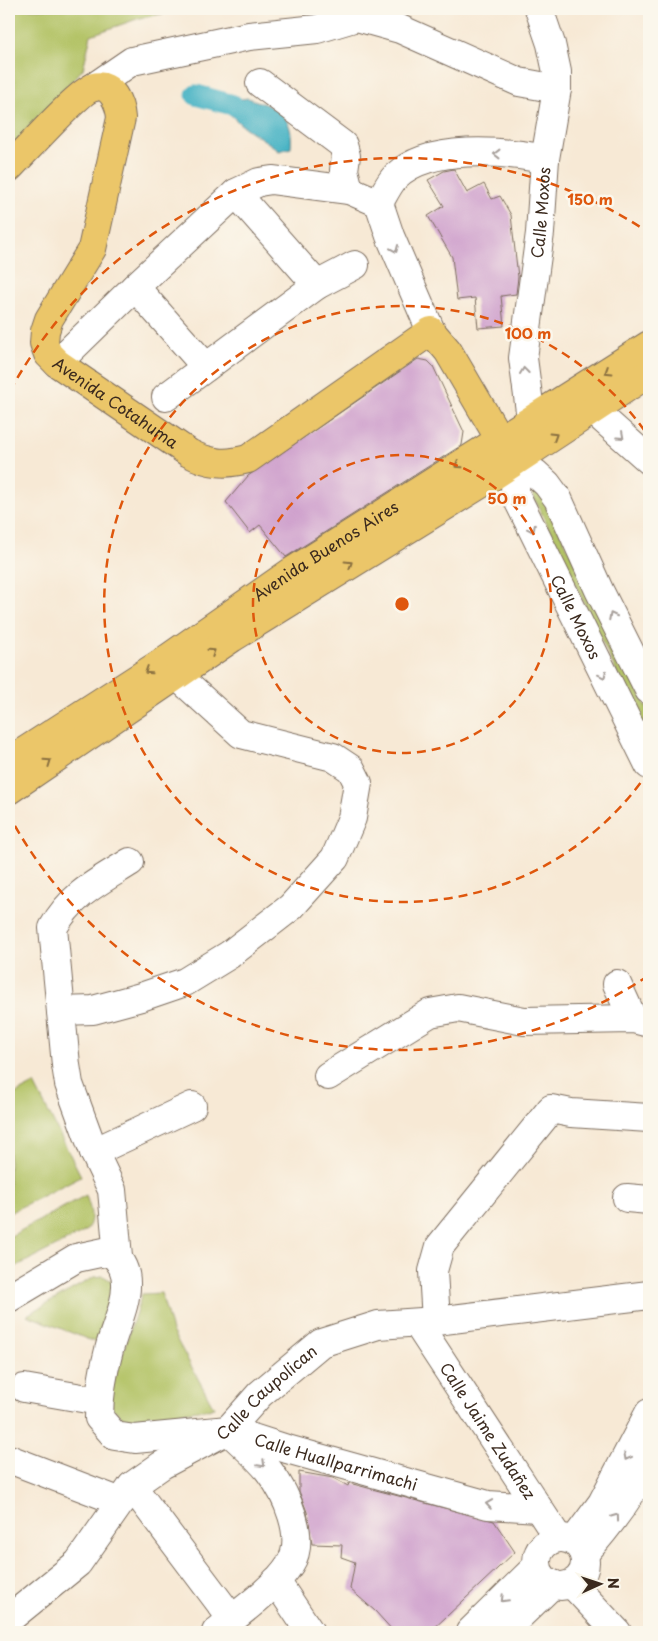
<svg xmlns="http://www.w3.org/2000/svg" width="658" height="1641" font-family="'Playpen Sans',sans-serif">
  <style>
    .green { fill: #b3c366; stroke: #777642 }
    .water { fill: #48b4c5; stroke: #426f72 }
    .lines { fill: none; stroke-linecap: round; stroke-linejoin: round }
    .canal { stroke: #48b4c5; stroke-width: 21 }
    .building { fill: #ce9fcc }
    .minor-casing { stroke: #7d6d5e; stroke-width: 30 }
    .major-casing { stroke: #7d6d5e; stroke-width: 30 }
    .minor { stroke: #fff; stroke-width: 28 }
    .major { stroke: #ebc669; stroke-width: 28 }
    .oneway { stroke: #a79f9a }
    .oneway2 { stroke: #8a7040 }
    .ring { fill: none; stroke: #df570d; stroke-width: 2.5; stroke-dasharray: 9 6 }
    .labels { text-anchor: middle; stroke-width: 5; stroke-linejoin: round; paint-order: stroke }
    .street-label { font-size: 16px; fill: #3b2a1e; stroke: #fbf7ec }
    .centre { fill: #df570d; stroke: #fbf7ec; stroke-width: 2.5 }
    .ring-label { font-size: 15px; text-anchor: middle; font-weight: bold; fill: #df570d; stroke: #fbf7ec; stroke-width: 5; stroke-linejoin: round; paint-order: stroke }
  </style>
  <rect width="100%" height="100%" fill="#fbf7ec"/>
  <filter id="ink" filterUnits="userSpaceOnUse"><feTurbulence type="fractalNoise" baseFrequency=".02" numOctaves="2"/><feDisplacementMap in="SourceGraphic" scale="10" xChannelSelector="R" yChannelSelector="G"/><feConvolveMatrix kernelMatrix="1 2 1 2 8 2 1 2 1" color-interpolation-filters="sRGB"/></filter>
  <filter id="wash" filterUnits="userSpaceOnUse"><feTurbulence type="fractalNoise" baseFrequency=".0096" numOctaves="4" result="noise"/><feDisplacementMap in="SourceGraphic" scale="20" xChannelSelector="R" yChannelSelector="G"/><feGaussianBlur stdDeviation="1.12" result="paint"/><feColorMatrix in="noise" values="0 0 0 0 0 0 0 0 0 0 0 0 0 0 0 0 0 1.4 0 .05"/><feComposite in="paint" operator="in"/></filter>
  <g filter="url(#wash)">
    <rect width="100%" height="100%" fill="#f7e9d5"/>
    <!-- green -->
    <g class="green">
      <path d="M9,9H188L140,18L91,35L83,69L9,149Z"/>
      <path d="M535,481L649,712V736L627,694L529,487Z"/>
      <path d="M34,1084L81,1176L9,1213V1097Z"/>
      <path d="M86,1195C90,1209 95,1218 86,1231L9,1270V1237Z"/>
      <path d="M103,1276L112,1281L113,1290L97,1343L27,1315L94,1277Z"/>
      <path d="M161,1293L172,1331L214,1408L125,1419L112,1408L109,1395L142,1294Z"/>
    </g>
    <!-- water -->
    <path class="water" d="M248,98C277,108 294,114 291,148L279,151C263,137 245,131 231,115L234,100Z"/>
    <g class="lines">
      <!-- canal -->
      <path class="canal" d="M196,95L233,105"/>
    </g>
    <g id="blocks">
      <!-- building -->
      <g class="building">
        <path d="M454,169L467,193L484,184L492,199L500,196L511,215L518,277L516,294L501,296L504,326L478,328L475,298L457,300L452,257L428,216L444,206L428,180L444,171Z"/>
        <path d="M418,359L428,361L433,366L464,432L462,445L286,557L260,525L250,533L226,502L248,476Z"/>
        <path d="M299,1472L333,1478L348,1486L349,1483L494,1521L515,1552L430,1632H394L375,1611L350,1589L355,1562L341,1557L342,1545L312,1544L307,1512L299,1491Z"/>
      </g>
    </g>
  </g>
  <g filter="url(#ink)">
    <use href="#blocks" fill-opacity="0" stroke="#7d6d5e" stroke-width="1"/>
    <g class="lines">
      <defs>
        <g id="minor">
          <path d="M260,83L343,145L346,156L344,170L349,190"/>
          <path d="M94,87L132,61L249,36L317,29L357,17L400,29L519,82L557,89"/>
          <path d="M236,193L317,285"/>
          <path d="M379,203C384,194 389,183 396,176C429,144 503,151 545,159"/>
          <path d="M135,287L206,367"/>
          <path d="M57,363L135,287L236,193L259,182L272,180L349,190L379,203L390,236L431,331"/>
          <path d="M575,394L649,460"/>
          <path d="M166,397L317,285L355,265"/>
          <path id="s1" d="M531,419L523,358L540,233L545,159L557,89V72L551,44L539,9"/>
          <path id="s2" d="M513,462L516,467L515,494L649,765"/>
          <path d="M516,467L535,473L547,484L558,499L599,590L649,690"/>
          <path d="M617,984L633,1019"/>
          <path d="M61,1011L93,1010L141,997L185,982L229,955L291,907L335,858L352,818L358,783L351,769L333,757L241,734L177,676"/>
          <path d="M328,1076L430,1013L458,1008L524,1021L633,1019L649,1023"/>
          <path d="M94,1152L192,1106"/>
          <path d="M627,1198L649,1200"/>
          <path d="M118,1257L112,1190L94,1152L69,1084L66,1065L53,928C72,894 98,882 130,862"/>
          <path id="s3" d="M9,1298L76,1258L109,1251C120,1259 126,1269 126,1283C127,1305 114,1329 109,1350C103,1372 99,1395 99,1418L115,1436L135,1439L228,1430L287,1449L488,1505L538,1508"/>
          <path d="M436,1321L433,1271L440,1246L551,1109L571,1113L649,1118"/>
          <path id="s4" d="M417,1323L558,1538"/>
          <path d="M24,1388L99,1401"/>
          <path d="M9,1459L121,1502"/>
          <path d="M132,1486L232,1619"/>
          <circle cx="561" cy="1562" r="24"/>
          <path d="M574,1541L602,1503L649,1413"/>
          <path d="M584,1554C610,1525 631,1497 649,1462"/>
          <path d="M276,1581L310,1632"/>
          <path d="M572,1584L617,1632"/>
          <path id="s5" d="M9,1619L78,1563L132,1486L162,1465L228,1430L260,1394L321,1343L378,1325L436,1321L649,1295"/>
          <path d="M216,1632C239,1613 274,1589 290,1564C307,1538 286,1493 269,1471C258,1457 243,1445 231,1433"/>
          <path d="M470,1632L537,1566"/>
          <path d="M503,1632L553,1584"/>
        </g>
        <g id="major">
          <path id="s6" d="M9,168C23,154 80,90 94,87C112,82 120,105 121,118L92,249L49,319L45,331L44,343L48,354L57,363L189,453C210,464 226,465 248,459L431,331L448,351L513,462"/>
          <path id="s7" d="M9,764L17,756L161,663L291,572L649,345"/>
          <path d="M9,790L232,638L484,482L649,373"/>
        </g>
      </defs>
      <!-- minor casing -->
      <use href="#minor" class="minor-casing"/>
      <!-- major casing -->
      <use href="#major" class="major-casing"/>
      <!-- minor -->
      <use href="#minor" class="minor"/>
      <!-- major -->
      <use href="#major" class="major"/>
    </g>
    <!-- one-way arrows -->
    <defs><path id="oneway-chevron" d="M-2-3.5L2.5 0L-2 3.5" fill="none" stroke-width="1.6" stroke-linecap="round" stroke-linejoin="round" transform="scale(1.25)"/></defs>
    <g class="oneway">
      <use href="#oneway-chevron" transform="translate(497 154) rotate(-180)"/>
      <use href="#oneway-chevron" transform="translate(395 249) rotate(67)"/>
      <use href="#oneway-chevron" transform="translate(524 371) rotate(-97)"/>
      <use href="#oneway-chevron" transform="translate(621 436) rotate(42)"/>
      <use href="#oneway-chevron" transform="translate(532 529) rotate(64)"/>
      <use href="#oneway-chevron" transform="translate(612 616) rotate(-117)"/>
      <use href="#oneway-chevron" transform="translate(603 675) rotate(64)"/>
      <use href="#oneway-chevron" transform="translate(627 1457) rotate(118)"/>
      <use href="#oneway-chevron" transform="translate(262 1464) rotate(45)"/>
      <use href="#oneway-chevron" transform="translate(489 1504) rotate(-171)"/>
      <use href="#oneway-chevron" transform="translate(616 1517) rotate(-54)"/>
      <use href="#oneway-chevron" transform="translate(504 1599) rotate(135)"/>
    </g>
    <g class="oneway2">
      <use href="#oneway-chevron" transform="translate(608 371) rotate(148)"/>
      <use href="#oneway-chevron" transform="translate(554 436) rotate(-32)"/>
      <use href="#oneway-chevron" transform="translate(458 465) rotate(147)"/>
      <use href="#oneway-chevron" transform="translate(349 564) rotate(-32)"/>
      <use href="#oneway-chevron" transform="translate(212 652) rotate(-34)"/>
      <use href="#oneway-chevron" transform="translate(148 671) rotate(147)"/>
      <use href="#oneway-chevron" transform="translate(48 762) rotate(-35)"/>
    </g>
  </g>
  <!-- distance rings -->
  <g class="ring">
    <circle cx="402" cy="604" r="149"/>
    <path d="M649 771A298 298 0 1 1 649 437"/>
    <path d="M648 976A446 446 0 0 1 10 817M10 391A446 446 0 0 1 648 232"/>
  </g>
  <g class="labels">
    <!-- street labels -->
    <g class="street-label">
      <text dy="6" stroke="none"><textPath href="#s1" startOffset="208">Calle Moxos</textPath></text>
      <text dy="6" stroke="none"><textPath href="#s6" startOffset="501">Avenida Cotahuma</textPath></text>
      <text dy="6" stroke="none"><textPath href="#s7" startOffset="382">Avenida Buenos Aires</textPath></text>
      <text dy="6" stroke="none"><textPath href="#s2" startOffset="170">Calle Moxos</textPath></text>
      <text dy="6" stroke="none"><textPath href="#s5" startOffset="348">Calle Caupolican</textPath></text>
      <text dy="6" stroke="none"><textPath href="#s4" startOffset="129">Calle Jaime Zudañez</textPath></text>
      <text dy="6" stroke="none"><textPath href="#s3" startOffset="538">Calle Huallparrimachi</textPath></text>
    </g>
  </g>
  <circle cx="402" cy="604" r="8" class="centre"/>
  <g class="ring-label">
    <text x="590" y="205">150 m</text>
    <text x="528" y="339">100 m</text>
    <text x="507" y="504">50 m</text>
  </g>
  <!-- margin -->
  <rect width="658" height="1641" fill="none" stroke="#fbf7ec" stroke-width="30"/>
  <!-- north arrow -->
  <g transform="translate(600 1584) rotate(87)" stroke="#fbf7ec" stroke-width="4" paint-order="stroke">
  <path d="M0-4L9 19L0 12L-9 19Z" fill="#3b2a1e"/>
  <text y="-8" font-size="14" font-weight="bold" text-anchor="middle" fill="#3b2a1e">N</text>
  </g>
</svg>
